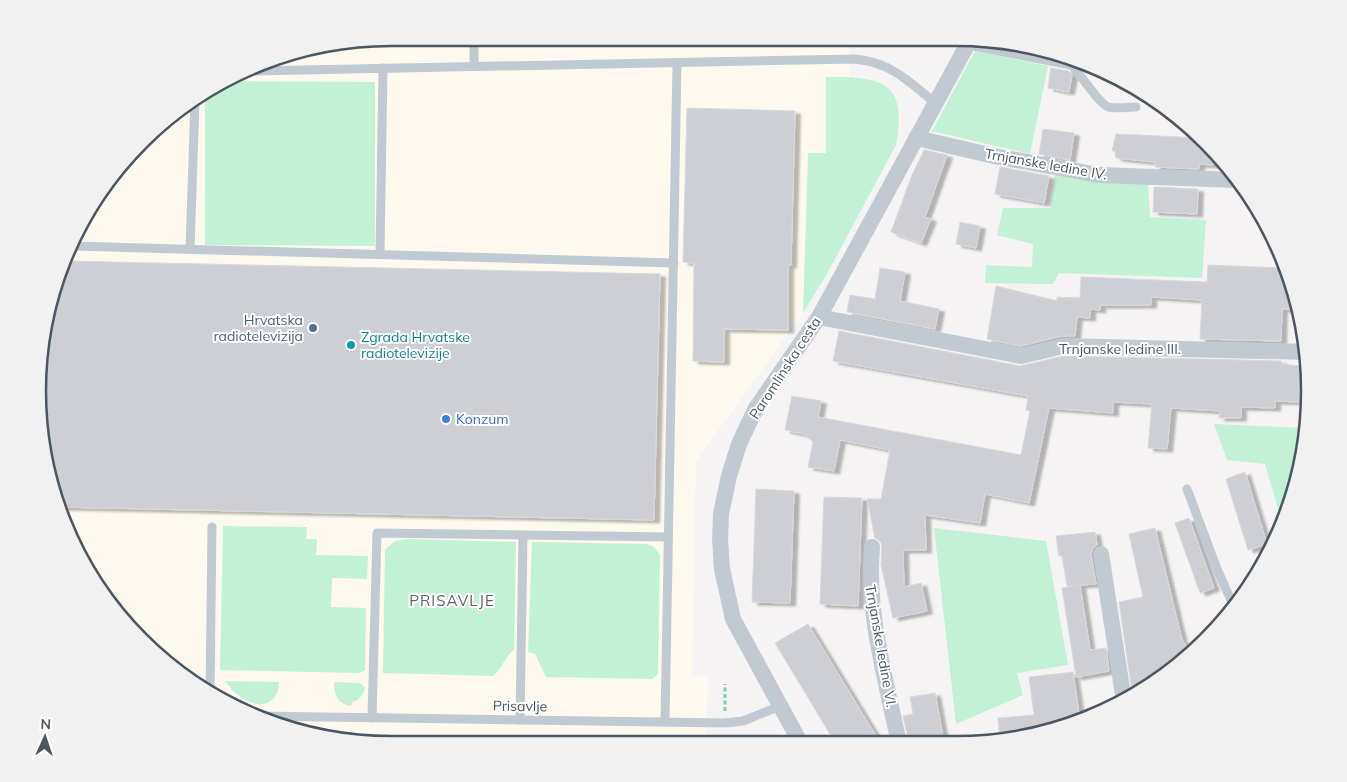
<svg xmlns="http://www.w3.org/2000/svg" width="1347" height="782" font-family="Mulish,sans-serif">
  <style>
    .commercial { fill: #fdf9ef }
    .green { fill: #c3f1d5 }
    .building { fill: #cdcfd5; stroke: #d7d9de; filter: url(#shadow) }
    .lines { fill: none; stroke-linecap: round; stroke-linejoin: round }
    .path { stroke: #7ad0a6; stroke-width: 3; stroke-dasharray: 4 2.5; stroke-linecap: butt }
    .lane { stroke: #c1cad2; stroke-width: 9 }
    .street { stroke: #c1cad2; stroke-width: 16 }
    .service-dot { fill: #5c6f8a; stroke: #fff; stroke-width: 2 }
    .culture-dot { fill: #0f9aa8; stroke: #fff; stroke-width: 2 }
    .shop-dot { fill: #3f7fe0; stroke: #fff; stroke-width: 2 }
    .labels { text-anchor: middle; stroke-width: 4; stroke-linejoin: round; paint-order: stroke }
    .street-label { font-size: 14px; fill: #4a5661; stroke: #fff }
    .service-label { font-size: 14px; fill: #4e5e75; stroke: #fff; text-anchor: end }
    .culture-label { font-size: 14px; fill: #0d838f; stroke: #fff; text-anchor: start }
    .shop-label { font-size: 14px; fill: #366cbe; stroke: #fff; text-anchor: start }
    .neighbourhood-label { font-size: 15px; letter-spacing: 1px; fill: #5f6368; stroke: #fff }
    .rim { fill: none; stroke: #4a5661; stroke-width: 2.5 }
  </style>
  <defs>
    <filter id="shadow"><feDropShadow dx="5.5" dy="3" stdDeviation="1" flood-color="#0004"/></filter>
  </defs>
  <rect width="100%" height="100%" fill="#f5f3f3"/>
  <!-- commercial -->
  <path class="commercial" d="M391,38H850V76L879,81L893,92L898,105L900,123L896,145L828,272L803,313L696,461L692,675L708,676L706,744H368L277,726L195,685L111,606L56,505L38,391L50,299L97,194L176,110L278,56Z"/>
  <!-- green -->
  <g class="green">
    <path d="M975,51L1048,66L1030,154L932,131Z"/>
    <path d="M826,77C882,76 908,81 896,145L828,272L803,313L808,153H826Z"/>
    <path d="M230,81L375,82V246L205,245V95Z"/>
    <path d="M1055,174L1148,183L1150,217L1206,220L1202,278L1059,273L1053,284L985,283L986,265L1032,267L1033,244L997,235L1003,208H1050Z"/>
    <path d="M1214,424L1306,428L1303,460L1283,526L1265,464L1227,460Z"/>
    <path d="M223,526L307,527L306,539H317L316,555L368,556L367,579L332,578L331,607L366,608L365,670L360,673L220,670Z"/>
    <path d="M934,528L1046,541L1068,665L1017,673L1023,695L956,724Z"/>
    <path d="M407,539L516,542L514,650C504,657 502,670 493,676L383,673L385,550L395,541Z"/>
    <path d="M532,542L646,544C654,546 657,549 660,556L658,674L652,679L546,677L535,654L528,652Z"/>
    <path d="M225,681L279,682C278,707 257,710 239,696C233,692 229,686 225,681Z"/>
    <path d="M334,682L360,683L365,687L363,694L358,700L352,702L351,706C338,704 334,695 334,682Z"/>
  </g>
  <!-- building -->
  <g class="building">
    <path d="M1051,68L1068,71L1072,75L1069,92L1048,88Z"/>
    <path d="M687,108L795,111L791,265H788V330L724,329V362L693,361L694,263L683,262Z"/>
    <path d="M1043,129L1074,133L1070,160L1039,154Z"/>
    <path d="M1116,134L1202,138L1214,151L1213,165L1199,164V169L1155,167V162L1116,158L1115,151H1112Z"/>
    <path d="M924,150L947,155L925,217L931,219L921,243L891,232L912,175Z"/>
    <path d="M1000,167L1049,176L1044,203L995,194Z"/>
    <path d="M1154,187L1198,189L1197,214L1153,212Z"/>
    <path d="M960,222L980,226L976,248L956,244Z"/>
    <path d="M67,261L660,274L654,520L57,507L38,391L50,299Z"/>
    <path d="M1208,265L1284,268L1283,288H1292L1299,309H1282L1281,341L1200,339L1202,300L1151,297V305H1100V310L1090,309V318L1077,317L1075,336H1061L1021,346L987,339L996,286L1057,301V297L1080,298L1081,277L1207,282Z"/>
    <path d="M880,268L905,272L900,301L939,309L935,329L847,312L850,295L875,299Z"/>
    <path d="M839,331L1020,366L1064,356L1281,361V364L1301,366L1300,402L1275,401V408L1241,407V418H1219L1220,411L1171,408L1167,449L1148,448L1152,404L1113,402V413L1049,408L1029,503L985,494L980,523L925,515L926,550H903L904,587L921,583L927,611L893,618L881,565L882,547L881,542L875,538L867,499H881L890,450L840,440L834,471L808,467L813,442L804,434L785,430L792,396L821,401L818,417L1021,455L1030,411L1026,410L1028,396L833,361Z"/>
    <path d="M1245,472L1267,544L1248,550L1226,479Z"/>
    <path d="M756,489L794,491L790,603L752,602Z"/>
    <path d="M824,497L862,498L858,606L820,604Z"/>
    <path d="M1189,518L1214,588L1200,593L1175,523Z"/>
    <path d="M1155,528L1182,640L1191,652L1136,695L1132,691L1119,602L1143,597L1129,534Z"/>
    <path d="M1095,532L1097,545L1092,550L1091,555L1096,584L1080,585L1090,650L1106,648L1109,671L1076,677L1062,588L1078,585L1067,586L1062,556H1059L1056,536Z"/>
    <path d="M808,624L881,744H836L775,643Z"/>
    <path d="M1073,672L1080,721L1069,726L1000,740L998,718L1034,715L1029,677Z"/>
    <path d="M935,693L943,737L909,743L903,716L913,714L910,697Z"/>
  </g>
  <g class="lines">
    <!-- path -->
    <path class="path" d="M725,711V684"/>
    <!-- lane -->
    <g class="lane">
      <path d="M968,45L1071,65C1082,75 1097,102 1108,107C1115,109 1128,107 1136,107"/>
      <path d="M474,65V38"/>
      <path d="M250,71L855,59C890,62 909,81 935,103"/>
      <path d="M74,246L674,263"/>
      <path d="M190,249L195,101"/>
      <path d="M380,254L383,68"/>
      <path d="M1187,489L1217,569L1234,607"/>
      <path d="M210,693L212,527"/>
      <path d="M257,716L724,723L743,721L780,706"/>
      <path d="M372,718L377,533L668,537"/>
      <path d="M520,720L523,535"/>
      <path d="M665,722L677,63"/>
    </g>
    <!-- street -->
    <g class="street">
      <path d="M916,138L994,156L1099,175L1238,180"/>
      <path d="M819,317L1021,356L1063,346L1306,352"/>
      <path d="M872,547C866,613 886,679 899,744"/>
      <path d="M1101,554L1124,701"/>
      <path d="M801,744L733,619L722,569L720,539L721,514L729,476L739,444L756,408L819,317L971,38"/>
    </g>
  </g>
  <!-- markers -->
  <circle class="service-dot" cx="313" cy="328" r="5"/>
  <circle class="culture-dot" cx="351" cy="345" r="5"/>
  <circle class="shop-dot" cx="446" cy="419" r="5"/>
  <g class="labels">
    <!-- street labels -->
    <g class="street-label">
      <text transform="translate(1046 164) rotate(10)" y="5">Trnjanske ledine IV.</text>
      <text x="1120" y="354">Trnjanske ledine III.</text>
      <text transform="translate(785 368) rotate(-57)" y="5">Paromlinska cesta</text>
      <text transform="translate(881 646) rotate(80)" y="5">Trnjanske ledine VI.</text>
      <text transform="translate(520 706) rotate(1)" y="5">Prisavlje</text>
    </g>
    <!-- service labels -->
    <g class="service-label">
      <text x="303" y="325">Hrvatska<tspan x="303" dy="16">radiotelevizija</tspan></text>
    </g>
    <!-- culture labels -->
    <g class="culture-label">
      <text x="361" y="342">Zgrada Hrvatske<tspan x="361" dy="16">radiotelevizije</tspan></text>
    </g>
    <!-- shop labels -->
    <g class="shop-label">
      <text x="456" y="424">Konzum</text>
    </g>
    <!-- neighbourhood labels -->
    <g class="neighbourhood-label">
      <text x="452" y="606">PRISAVLJE</text>
    </g>
  </g>
  <!-- crop -->
  <path d="M0 0H1347V782H0ZM391 46H956A345 345 0 0 1 1301 391V391A345 345 0 0 1 956 736H391A345 345 0 0 1 46 391V391A345 345 0 0 1 391 46Z" fill="#f1f1f2" fill-rule="evenodd"/>
  <path class="rim" d="M391 46H956A345 345 0 0 1 1301 391V391A345 345 0 0 1 956 736H391A345 345 0 0 1 46 391V391A345 345 0 0 1 391 46Z"/>
  <!-- north arrow -->
  <g transform="translate(45 737) rotate(3)" stroke="#ffffff" stroke-width="4" paint-order="stroke">
  <path d="M0-4L9 19L0 12L-9 19Z" fill="#4a5661"/>
  <text y="-8" font-size="14" font-weight="bold" text-anchor="middle" fill="#4a5661">N</text>
  </g>
</svg>
